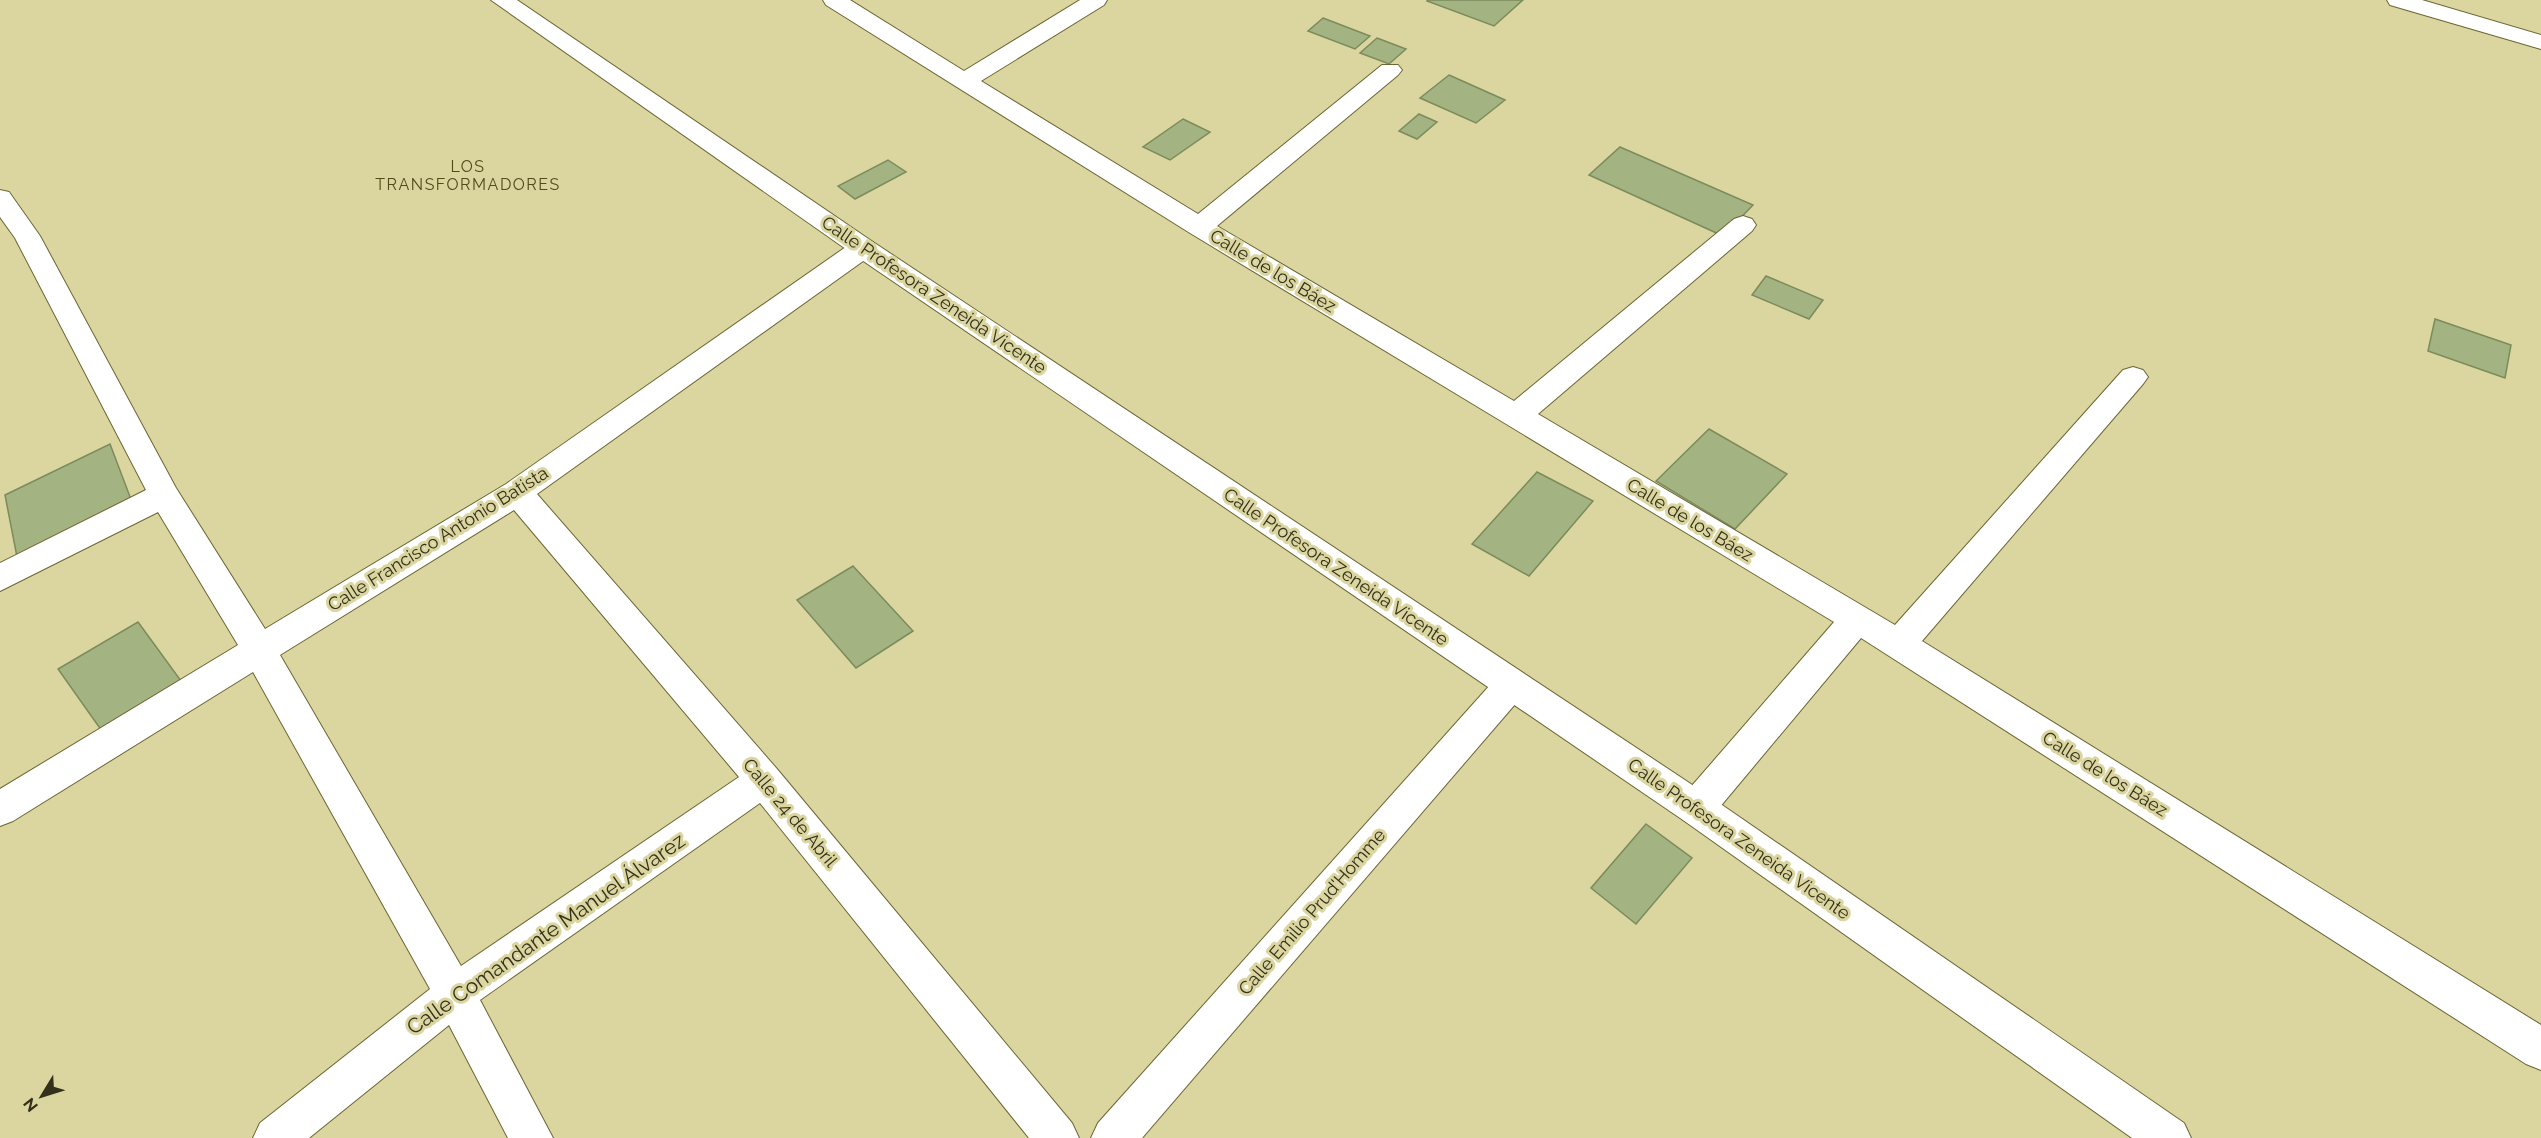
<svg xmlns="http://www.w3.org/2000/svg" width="2541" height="1138" font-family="Raleway,sans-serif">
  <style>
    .building { fill: #a3b381; stroke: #7b8b5b; stroke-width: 1.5 }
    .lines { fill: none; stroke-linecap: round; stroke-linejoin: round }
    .minor-casing { stroke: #6b6633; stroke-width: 2 }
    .tertiary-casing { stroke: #6b6633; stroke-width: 2 }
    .minor { fill: #fff; fill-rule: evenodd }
    .tertiary { fill: #fff; fill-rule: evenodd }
    .labels { text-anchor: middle; stroke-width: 6; stroke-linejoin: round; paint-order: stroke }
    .far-neighbourhood-label { font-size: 16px; letter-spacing: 1.5px; fill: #514b18; stroke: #dbd5a0 }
    .street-label { font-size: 18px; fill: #33301b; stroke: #dbd5a0 }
    .near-street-label { font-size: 21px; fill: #33301b; stroke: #dbd5a0 }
  </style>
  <rect width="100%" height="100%" fill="#dbd5a0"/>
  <!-- building -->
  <g class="building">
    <path d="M1523,0L1494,26L1427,1L1428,0Z"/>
    <path d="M1323,18L1370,36L1355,49L1308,31Z"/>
    <path d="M1377,38L1406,49L1389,64L1360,53Z"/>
    <path d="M1449,75L1505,100L1476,123L1420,98Z"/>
    <path d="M1419,114L1437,122L1417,139L1399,131Z"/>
    <path d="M1183,119L1210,132L1170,160L1143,147Z"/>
    <path d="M1620,147L1753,205L1723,236L1589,175Z"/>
    <path d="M888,160L906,172L855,199L838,186Z"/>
    <path d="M1766,276L1823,300L1809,319L1752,295Z"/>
    <path d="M2435,319L2511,345L2505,378L2428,351Z"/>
    <path d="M1709,429L1787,474L1735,529L1656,481Z"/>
    <path d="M110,444L132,502L17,557L5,495Z"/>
    <path d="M1537,472L1593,501L1529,576L1472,544Z"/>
    <path d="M853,566L913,631L856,668L797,600Z"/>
    <path d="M138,622L184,685L104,734L58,669Z"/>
    <path d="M1646,824L1692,858L1636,924L1591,888Z"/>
  </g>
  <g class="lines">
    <defs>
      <g id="minor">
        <path d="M823,0H850L964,71L1080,0H1107L1104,5L981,81L1198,214L1382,65H1398L1402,70L1398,75L1217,226L1514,401L1734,219L1743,216L1752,219L1756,225L1752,231L1538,414L1895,625L2123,370L2133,367L2143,370L2148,377L2143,384L1922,641L2541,1025V1070L2526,1064L1861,638L1709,820L1696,825L1683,820L1677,808L1683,796L1834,622L1190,233L826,5Z"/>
        <path d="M2387,0H2422L2541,35V49L2390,5Z"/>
        <path d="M0,190L9,192L40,236L176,488L265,629L506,484L853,242L863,239L873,242L877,248L873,254L537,494L777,769L1072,1123L1079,1138H1029L760,803L480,1000L553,1138H508L449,1025L309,1138H253L260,1123L430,989L253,672L13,821L0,826V789L238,645L158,512L0,591V563L146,490L15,238L0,217ZM514,510L739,777L461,966L280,655Z"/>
        <path d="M1511,670L1523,675L1529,685L1523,695L1142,1138H1091L1098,1123L1499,675Z"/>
      </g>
      <path id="tertiary" d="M491,0H517L873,242L1709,796L2184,1123L2191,1138H2132L1683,820L853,254Z"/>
    </defs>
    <!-- minor casing -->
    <use href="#minor" class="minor-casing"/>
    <!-- tertiary casing -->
    <use href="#tertiary" class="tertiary-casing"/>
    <!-- minor -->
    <use href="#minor" class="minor"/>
    <!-- tertiary -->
    <use href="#tertiary" class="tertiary"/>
  </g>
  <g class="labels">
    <!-- far-neighbourhood labels -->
    <g class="far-neighbourhood-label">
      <text x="468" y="172">LOS<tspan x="468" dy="18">TRANSFORMADORES</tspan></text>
    </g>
    <!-- street labels -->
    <g class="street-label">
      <text transform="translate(1273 271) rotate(31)" y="6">Calle de los Báez</text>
      <text transform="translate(934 295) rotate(34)" y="6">Calle Profesora Zeneida Vicente</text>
      <text transform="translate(1690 520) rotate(31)" y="6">Calle de los Báez</text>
      <text transform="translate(438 539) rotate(-32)" y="6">Calle Francisco Antonio Batista</text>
      <text transform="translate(1336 567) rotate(34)" y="6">Calle Profesora Zeneida Vicente</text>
      <text transform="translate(2105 774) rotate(32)" y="6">Calle de los Báez</text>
      <text transform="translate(790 813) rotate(50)" y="6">Calle 24 de Abril</text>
      <text transform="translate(1739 839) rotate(35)" y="6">Calle Profesora Zeneida Vicente</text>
      <text transform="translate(1312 912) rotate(-49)" y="6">Calle Emilio Prud'Homme</text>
    </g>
    <!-- near-street labels -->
    <g class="near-street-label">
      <text transform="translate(546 934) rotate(-35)" y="7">Calle Comandante Manuel Álvarez</text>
    </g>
  </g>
  <!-- north arrow -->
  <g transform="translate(42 1096) rotate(232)" stroke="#dbd5a0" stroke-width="4.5" paint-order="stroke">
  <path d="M0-4.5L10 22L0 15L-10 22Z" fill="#33301b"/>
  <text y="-9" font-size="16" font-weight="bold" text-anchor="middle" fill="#33301b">N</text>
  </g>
</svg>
